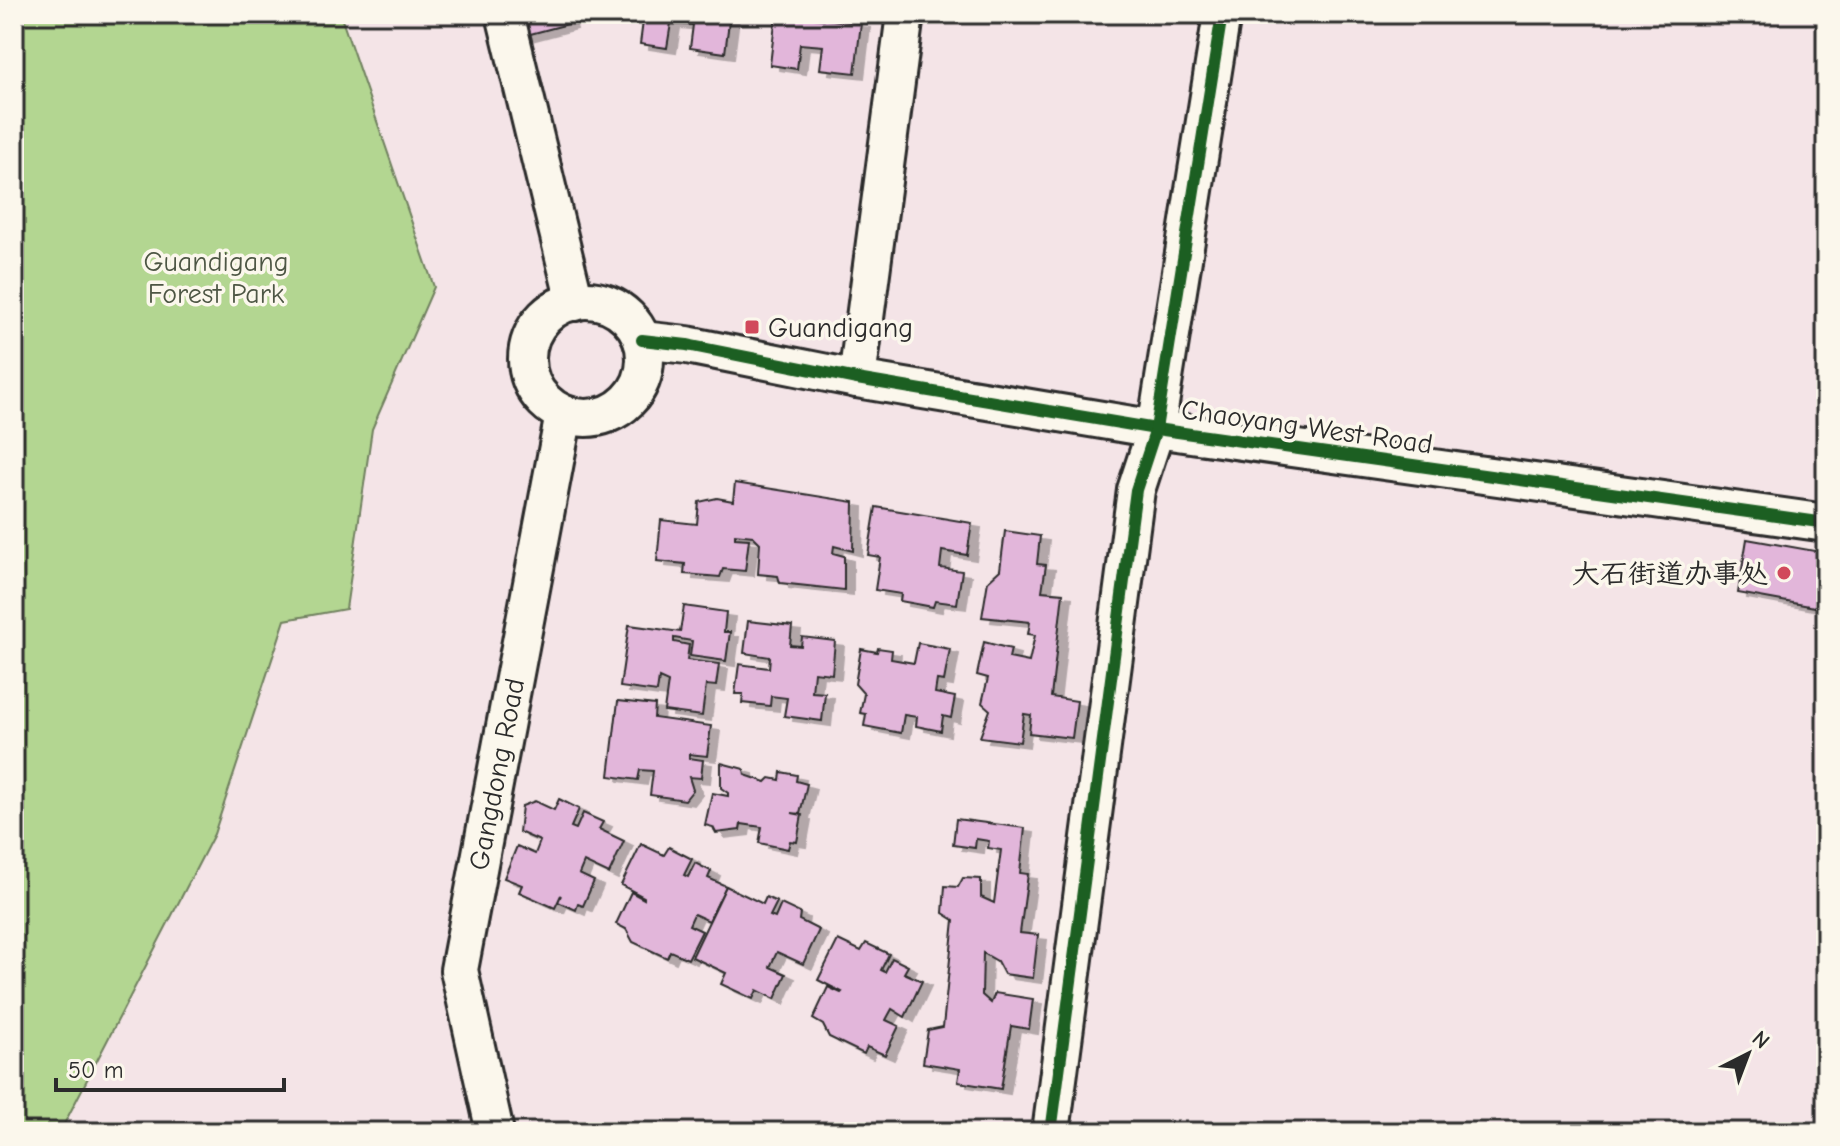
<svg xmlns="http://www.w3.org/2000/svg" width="1840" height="1146" font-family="'Comic Neue','LXGW WenKai TC',sans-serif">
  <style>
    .green { fill: #b3d691; stroke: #6f805e; stroke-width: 2 }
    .building { fill: #e2b6da; stroke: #2b2b2b; stroke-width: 2; filter: url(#shadow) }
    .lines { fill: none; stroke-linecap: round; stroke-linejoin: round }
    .minor-casing { stroke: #2b2b2b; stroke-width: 42 }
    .minor { stroke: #fbf7ec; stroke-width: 36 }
    .cycleway-casing { stroke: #fbf7ec; stroke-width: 17 }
    .cycleway { stroke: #1b5e20; stroke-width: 12 }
    .poi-dot { fill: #d1495b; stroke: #fbf7ec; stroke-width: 3 }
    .labels { text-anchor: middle; stroke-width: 7; stroke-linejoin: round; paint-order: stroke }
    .park-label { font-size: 28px; fill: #4d5644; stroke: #fbf7ec }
    .poi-label { font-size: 28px; fill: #2b2b2b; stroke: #fbf7ec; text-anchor: start }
    .street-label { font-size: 28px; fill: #2b2b2b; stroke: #fbf7ec }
  </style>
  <defs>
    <filter id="shadow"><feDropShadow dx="9" dy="5" stdDeviation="0" flood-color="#0004"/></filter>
  </defs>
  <rect width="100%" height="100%" fill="#f4e4e7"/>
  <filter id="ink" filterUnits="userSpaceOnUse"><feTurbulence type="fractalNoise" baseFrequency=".0125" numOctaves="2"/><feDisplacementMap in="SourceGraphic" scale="16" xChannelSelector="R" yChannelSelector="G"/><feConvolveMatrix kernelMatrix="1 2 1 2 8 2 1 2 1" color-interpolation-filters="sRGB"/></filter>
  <g filter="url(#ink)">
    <!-- green -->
    <path class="green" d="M14,14H340L434,287L372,429L346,609L285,620L214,834L60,1132H14Z"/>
    <!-- building -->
    <g class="building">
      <path d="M513,14H565L568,24L519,37Z"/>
      <path d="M644,14H730L725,53L690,48L693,25L671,23L667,48L640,44Z"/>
      <path d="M776,14L861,23L855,73L820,69L823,46L800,44L797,69L770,65Z"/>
      <path d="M735,483L854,502L853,551L834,546L833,553L844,556V590L780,583L778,576L758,574L760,543L753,536L735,534V538L749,539L745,571L723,569L720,577L684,574L685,564L657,561L661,520L697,524L699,502L717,498L733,501Z"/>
      <path d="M876,507L972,523L967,555L942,551L940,568L962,571L957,604L935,601L933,607L900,601L901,594L875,590L880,557L868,555Z"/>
      <path d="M1005,531L1040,536L1037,564L1046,565L1042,591L1063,593L1051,697L1077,701L1072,738L1029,733L1031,715L1024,714L1020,742L980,737L990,710L982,703L988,678L977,675L984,642L1011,649L1009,658L1029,662L1035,635L1028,634L1030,622L982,617L988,581L1000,570Z"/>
      <path d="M1747,539L1826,553V609L1738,593Z"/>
      <path d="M684,606L726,612L724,632H730L726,661L690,656L692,641L674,638V642L689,645L687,660L719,664L716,686L706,685L702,716L664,711L668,682L659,678L657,692L620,687L629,625L680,632Z"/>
      <path d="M748,621L792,626L790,645L801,646L802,637L835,641L832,674L814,672L812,692L825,693L822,721L784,716L787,698L771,696L770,706L742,703L743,694H735L739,664L769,668L770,657L744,653Z"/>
      <path d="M918,643L950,649L944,681L937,680L935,693L955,697L951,718L943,716L941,731L916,726L917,717L904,715L901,733L864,726L866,714L860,713L864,694L855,684L861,649L877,652L878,648L892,650L891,659L914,663Z"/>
      <path d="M618,701L655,705L654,718L711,726L707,756L689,754V758L703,760L701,778L689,777L693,790L685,800L650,795L653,771L640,770L638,780L609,776Z"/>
      <path d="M721,763L744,769L745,775L766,782L770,778L780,780L781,772L797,775L796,781L807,784L800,814L792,813L802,815L797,842L790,841L788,849L759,843L762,827L741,824L740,830L716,833L713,827L705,825L712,793L728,796V793L721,788Z"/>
      <path d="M559,799L579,809L571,827L576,829L583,813L603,822L599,829L624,841L609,874L584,862L579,874L594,881L583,906L578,904L576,910L558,902L561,895L555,908L519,892L522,885L504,878L517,846L535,854L540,841L519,832L522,806L535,801L554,810Z"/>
      <path d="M956,819L1025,828L1020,873L1028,874L1020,933L1038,935L1033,978L1004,974L997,961L983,953L982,995L991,1003L995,993L1033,999L1029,1029L1011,1026L1001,1089L958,1082L960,1069L923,1063L928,1030L943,1027L954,920L943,913L945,886L958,887L963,878L981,879V897L994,903L1001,850L988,848L989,841L976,839L975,848L953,845Z"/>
      <path d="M641,844L664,855L669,847L692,859L684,875L688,877L695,863L711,871L708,878L726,886L709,921L694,914L689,925L702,931L688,959L670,951L667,958L633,942L626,929L616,924L631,892L644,899V897L621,885Z"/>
      <path d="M726,886L763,904L766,897L777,902L770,916L775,918L781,904L800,913L799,920L819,930L803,964L777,952L770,967L786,974L775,999L757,990L753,999L721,984L726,973L692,957Z"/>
      <path d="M838,940L861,951L866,943L889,954L881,970L885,972L892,958L908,966L904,973L922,981L905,1017L892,1009L886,1020L899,1026L885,1055L867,1047L864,1054L829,1037L823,1025L813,1019L828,987L841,993L842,992L818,980Z"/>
    </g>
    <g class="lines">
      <defs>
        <g id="minor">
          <path d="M505,14L575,302"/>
          <circle cx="586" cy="359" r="59"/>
          <path d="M642,340L687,345L857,379L1156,429L1826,523"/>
          <path d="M857,379L905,14"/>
          <path d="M495,1132L459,970L564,414"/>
          <path d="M1051,1132L1136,490L1156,429L1222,14"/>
        </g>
      </defs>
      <!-- minor casing -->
      <use href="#minor" class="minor-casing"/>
      <!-- minor -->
      <use href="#minor" class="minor"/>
      <defs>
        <g id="cycleway">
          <path d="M642,340L687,345L857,379L1156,429L1826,523"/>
          <path d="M1051,1132L1136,490L1156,429L1222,14"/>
        </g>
      </defs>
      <!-- cycleway casing -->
      <use href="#cycleway" class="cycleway-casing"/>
      <!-- cycleway -->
      <use href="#cycleway" class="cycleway"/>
    </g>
  </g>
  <!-- markers -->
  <g class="poi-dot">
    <rect x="744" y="319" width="16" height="16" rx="4"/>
    <circle cx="1784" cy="573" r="8"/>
  </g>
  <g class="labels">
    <!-- park labels -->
    <g class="park-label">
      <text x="216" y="271">Guandigang<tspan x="216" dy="32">Forest Park</tspan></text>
    </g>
    <!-- poi labels -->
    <g class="poi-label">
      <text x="768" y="337">Guandigang</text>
      <text x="1768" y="583" text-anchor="end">大石街道办事处</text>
    </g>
    <!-- street labels -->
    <g class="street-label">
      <text transform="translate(1307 426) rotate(8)" y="10">Chaoyang West Road</text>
      <text transform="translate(496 774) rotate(-79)" y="10">Gangdong Road</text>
    </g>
  </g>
  <!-- margin -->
  <rect width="1840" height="1146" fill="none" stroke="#fbf7ec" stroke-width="48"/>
  <rect x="24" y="24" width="1792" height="1098" fill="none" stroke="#2b2b2b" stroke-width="3" filter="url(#ink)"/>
  <!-- north arrow -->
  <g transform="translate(1748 1054) rotate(42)" stroke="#fbf7ec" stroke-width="6" paint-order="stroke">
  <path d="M0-6L14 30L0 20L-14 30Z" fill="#2b2b2b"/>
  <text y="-12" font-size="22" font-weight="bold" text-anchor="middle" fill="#2b2b2b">N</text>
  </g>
  <!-- scale -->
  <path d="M56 1078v12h228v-12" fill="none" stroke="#2b2b2b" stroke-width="4"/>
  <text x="68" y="1078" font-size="24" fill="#2b2b2b" stroke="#fbf7ec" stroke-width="6" paint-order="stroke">50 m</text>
</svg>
